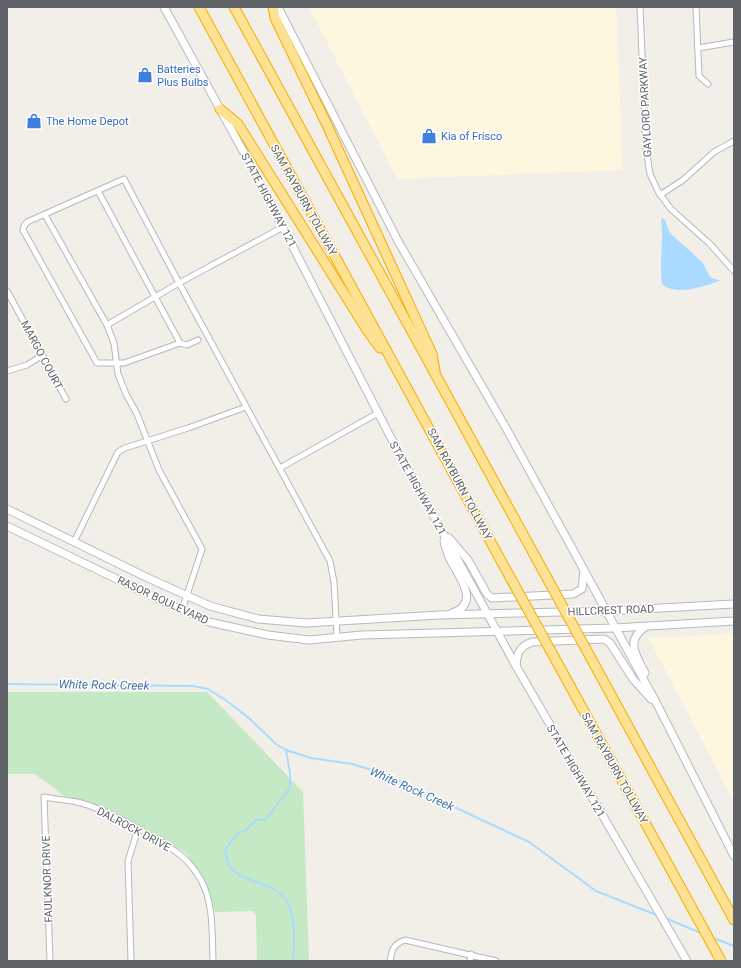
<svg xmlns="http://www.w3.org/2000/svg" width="741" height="968" font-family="Roboto,sans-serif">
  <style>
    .commercial { fill: #fef7e0 }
    .green { fill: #c5e8c5 }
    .water { fill: #aadaff }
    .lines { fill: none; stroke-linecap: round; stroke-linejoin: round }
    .stream { stroke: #aadaff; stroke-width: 2 }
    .minor-casing { stroke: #b5b8bc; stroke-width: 7 }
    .secondary-casing { stroke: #b6babf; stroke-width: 9 }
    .motorway-casing { stroke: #f9ab00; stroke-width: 11 }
    .minor { stroke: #fff; stroke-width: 5 }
    .secondary { stroke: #fff; stroke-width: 7 }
    .motorway { stroke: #fde293; stroke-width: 9 }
    .motorway-bridge-casing { stroke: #f9ab00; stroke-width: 11; stroke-linecap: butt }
    .motorway-bridge { stroke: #fde293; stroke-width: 9 }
    .labels { text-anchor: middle; stroke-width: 3; stroke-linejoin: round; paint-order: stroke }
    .shop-label { font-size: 11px; fill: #366cbe; stroke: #fff; text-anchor: start }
    .street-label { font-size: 11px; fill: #5f6368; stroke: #fff }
    .water-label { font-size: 12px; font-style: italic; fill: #4174aa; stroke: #fff }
  </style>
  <rect width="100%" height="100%" fill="#f1efe8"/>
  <!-- commercial -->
  <g class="commercial">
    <path d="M309,7H616L623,170L397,179Z"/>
    <path d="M734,633V802L649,639L651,637L664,638Z"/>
  </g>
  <!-- green -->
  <path class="green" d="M7,692H207L303,792L309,961H257L256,915L253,911L215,912L206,881L185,852L91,802L64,796L35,774H7Z"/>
  <!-- water -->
  <path class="water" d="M664,218L670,233L702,262L710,277L720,281C703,286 677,297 662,284C659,262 664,241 661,219Z"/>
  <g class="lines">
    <!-- stream -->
    <g class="stream">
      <path d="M7,684L193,686L208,689L227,701L250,719L276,744L286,750L311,758L352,764L382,773L529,842L596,891L659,916"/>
      <path d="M286,750L290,773V788L266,819L256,820L246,830L238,833L225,850C226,854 227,861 229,865C240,883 270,881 284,897C297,911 294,944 293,961"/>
      <path d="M665,918L701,933"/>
      <path d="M711,937L734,946"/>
    </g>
    <defs>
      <g id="minor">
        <path d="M640,7L646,148L650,174L659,193L671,209L710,244L734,271"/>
        <path d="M696,7L699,76L708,84"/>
        <path d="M698,48L734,42"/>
        <path d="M98,191L180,343"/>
        <path d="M660,195L683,180L714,152L734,141"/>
        <path d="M45,215L107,325L179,283L124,179L27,222L24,226L23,230L97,363H124L180,343L187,345L198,340"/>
        <path d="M283,227L179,283L330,561L334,582L337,637"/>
        <path d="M7,291L66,399"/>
        <path d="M107,325L114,343L118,374L126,394L137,414L159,470L202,549L182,610"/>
        <path d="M7,371L27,365L43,355"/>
        <path d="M280,468L378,413"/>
        <path d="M74,542L118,452L125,448L188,428L246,407"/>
        <path d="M50,961L44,797C55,799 67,800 77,802C104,808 152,835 175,851C185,857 195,870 201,880C214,904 212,935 213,961"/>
        <path d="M131,961L128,861L138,829"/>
        <path d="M390,961C392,950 393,944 405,940L496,961"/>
        <path d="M470,961L471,954"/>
      </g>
      <g id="secondary">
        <path d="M164,7L254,171L391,438L516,666L687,961"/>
        <path d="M278,7L398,241L506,428L584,570L658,706L734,856"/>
        <path d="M7,509L148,578L210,606L258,619L306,623L439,615L606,611L734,604"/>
        <path d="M7,526L156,598L209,622L268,635L309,640L362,635L614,628L734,621"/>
        <path d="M449,538L468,560L487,594L492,598L573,594L582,589L584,571"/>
        <path d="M444,541C445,546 447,552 449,557C456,573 483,603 452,613"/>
        <path d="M516,666C517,653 519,647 532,642L604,639L610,643L633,679L651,699"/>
        <path d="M645,673C636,655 625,641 645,627"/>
      </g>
      <g id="motorway">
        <path d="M199,7L511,579"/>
        <path d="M234,7C339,197 442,388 547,578"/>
        <path d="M273,7L275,18L326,123L432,354L435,371"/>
        <path d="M220,109L238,124L367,330L380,348"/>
        <path d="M593,662L734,920"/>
        <path d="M558,664L721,961"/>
      </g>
    </defs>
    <!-- minor casing -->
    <use href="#minor" class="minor-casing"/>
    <!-- secondary casing -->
    <use href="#secondary" class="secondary-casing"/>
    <!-- motorway casing -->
    <use href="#motorway" class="motorway-casing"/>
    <!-- minor -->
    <use href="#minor" class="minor"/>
    <!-- secondary -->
    <use href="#secondary" class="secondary"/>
    <!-- motorway -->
    <use href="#motorway" class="motorway"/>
    <defs>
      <g id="motorway-bridge">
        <path d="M547,578L593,662"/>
        <path d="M511,579L558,664"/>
      </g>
    </defs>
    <!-- motorway-bridge casing -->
    <use href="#motorway-bridge" class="motorway-bridge-casing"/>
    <!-- motorway-bridge -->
    <use href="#motorway-bridge" class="motorway-bridge"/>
  </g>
  <!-- icons -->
  <defs>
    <symbol id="shop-bare" viewBox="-9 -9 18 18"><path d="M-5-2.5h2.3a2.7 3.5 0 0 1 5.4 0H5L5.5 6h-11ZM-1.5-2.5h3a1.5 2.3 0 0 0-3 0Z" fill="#3f7fe0" stroke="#fff" stroke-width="2.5" paint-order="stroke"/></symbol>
  </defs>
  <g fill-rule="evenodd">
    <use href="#shop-bare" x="134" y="64" width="22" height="22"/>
    <use href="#shop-bare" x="23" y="110" width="22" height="22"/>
    <use href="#shop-bare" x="418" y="125" width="22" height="22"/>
  </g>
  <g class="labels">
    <!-- shop labels -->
    <g class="shop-label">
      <text x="157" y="73">Batteries<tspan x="157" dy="13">Plus Bulbs</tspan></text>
      <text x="46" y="125">The Home Depot</text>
      <text x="441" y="140">Kia of Frisco</text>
    </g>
    <!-- street labels -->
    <g class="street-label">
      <text transform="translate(645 107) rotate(-93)" y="4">GAYLORD PARKWAY</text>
      <text transform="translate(269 200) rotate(62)" y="4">STATE HIGHWAY 121</text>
      <text transform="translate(304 200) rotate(61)" y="4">SAM RAYBURN TOLLWAY</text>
      <text transform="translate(42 355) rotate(62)" y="4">MARGO COURT</text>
      <text transform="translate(460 484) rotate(62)" y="4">SAM RAYBURN TOLLWAY</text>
      <text transform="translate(418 488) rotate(61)" y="4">STATE HIGHWAY 121</text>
      <text transform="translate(163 600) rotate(25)" y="4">RASOR BOULEVARD</text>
      <text transform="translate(611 610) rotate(-2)" y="4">HILLCREST ROAD</text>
      <text transform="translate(615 768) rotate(61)" y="4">SAM RAYBURN TOLLWAY</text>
      <text transform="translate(576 771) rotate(60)" y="4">STATE HIGHWAY 121</text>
      <text transform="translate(134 829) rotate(28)" y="4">DALROCK DRIVE</text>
      <text transform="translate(47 879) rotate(-92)" y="4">FAULKNOR DRIVE</text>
    </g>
    <!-- water labels -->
    <g class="water-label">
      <text transform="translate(104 685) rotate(1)" y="4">White Rock Creek</text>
      <text transform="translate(412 789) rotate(24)" y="4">White Rock Creek</text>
    </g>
  </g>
  <!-- border -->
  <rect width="741" height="968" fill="none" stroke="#5f6368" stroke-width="16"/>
</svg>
